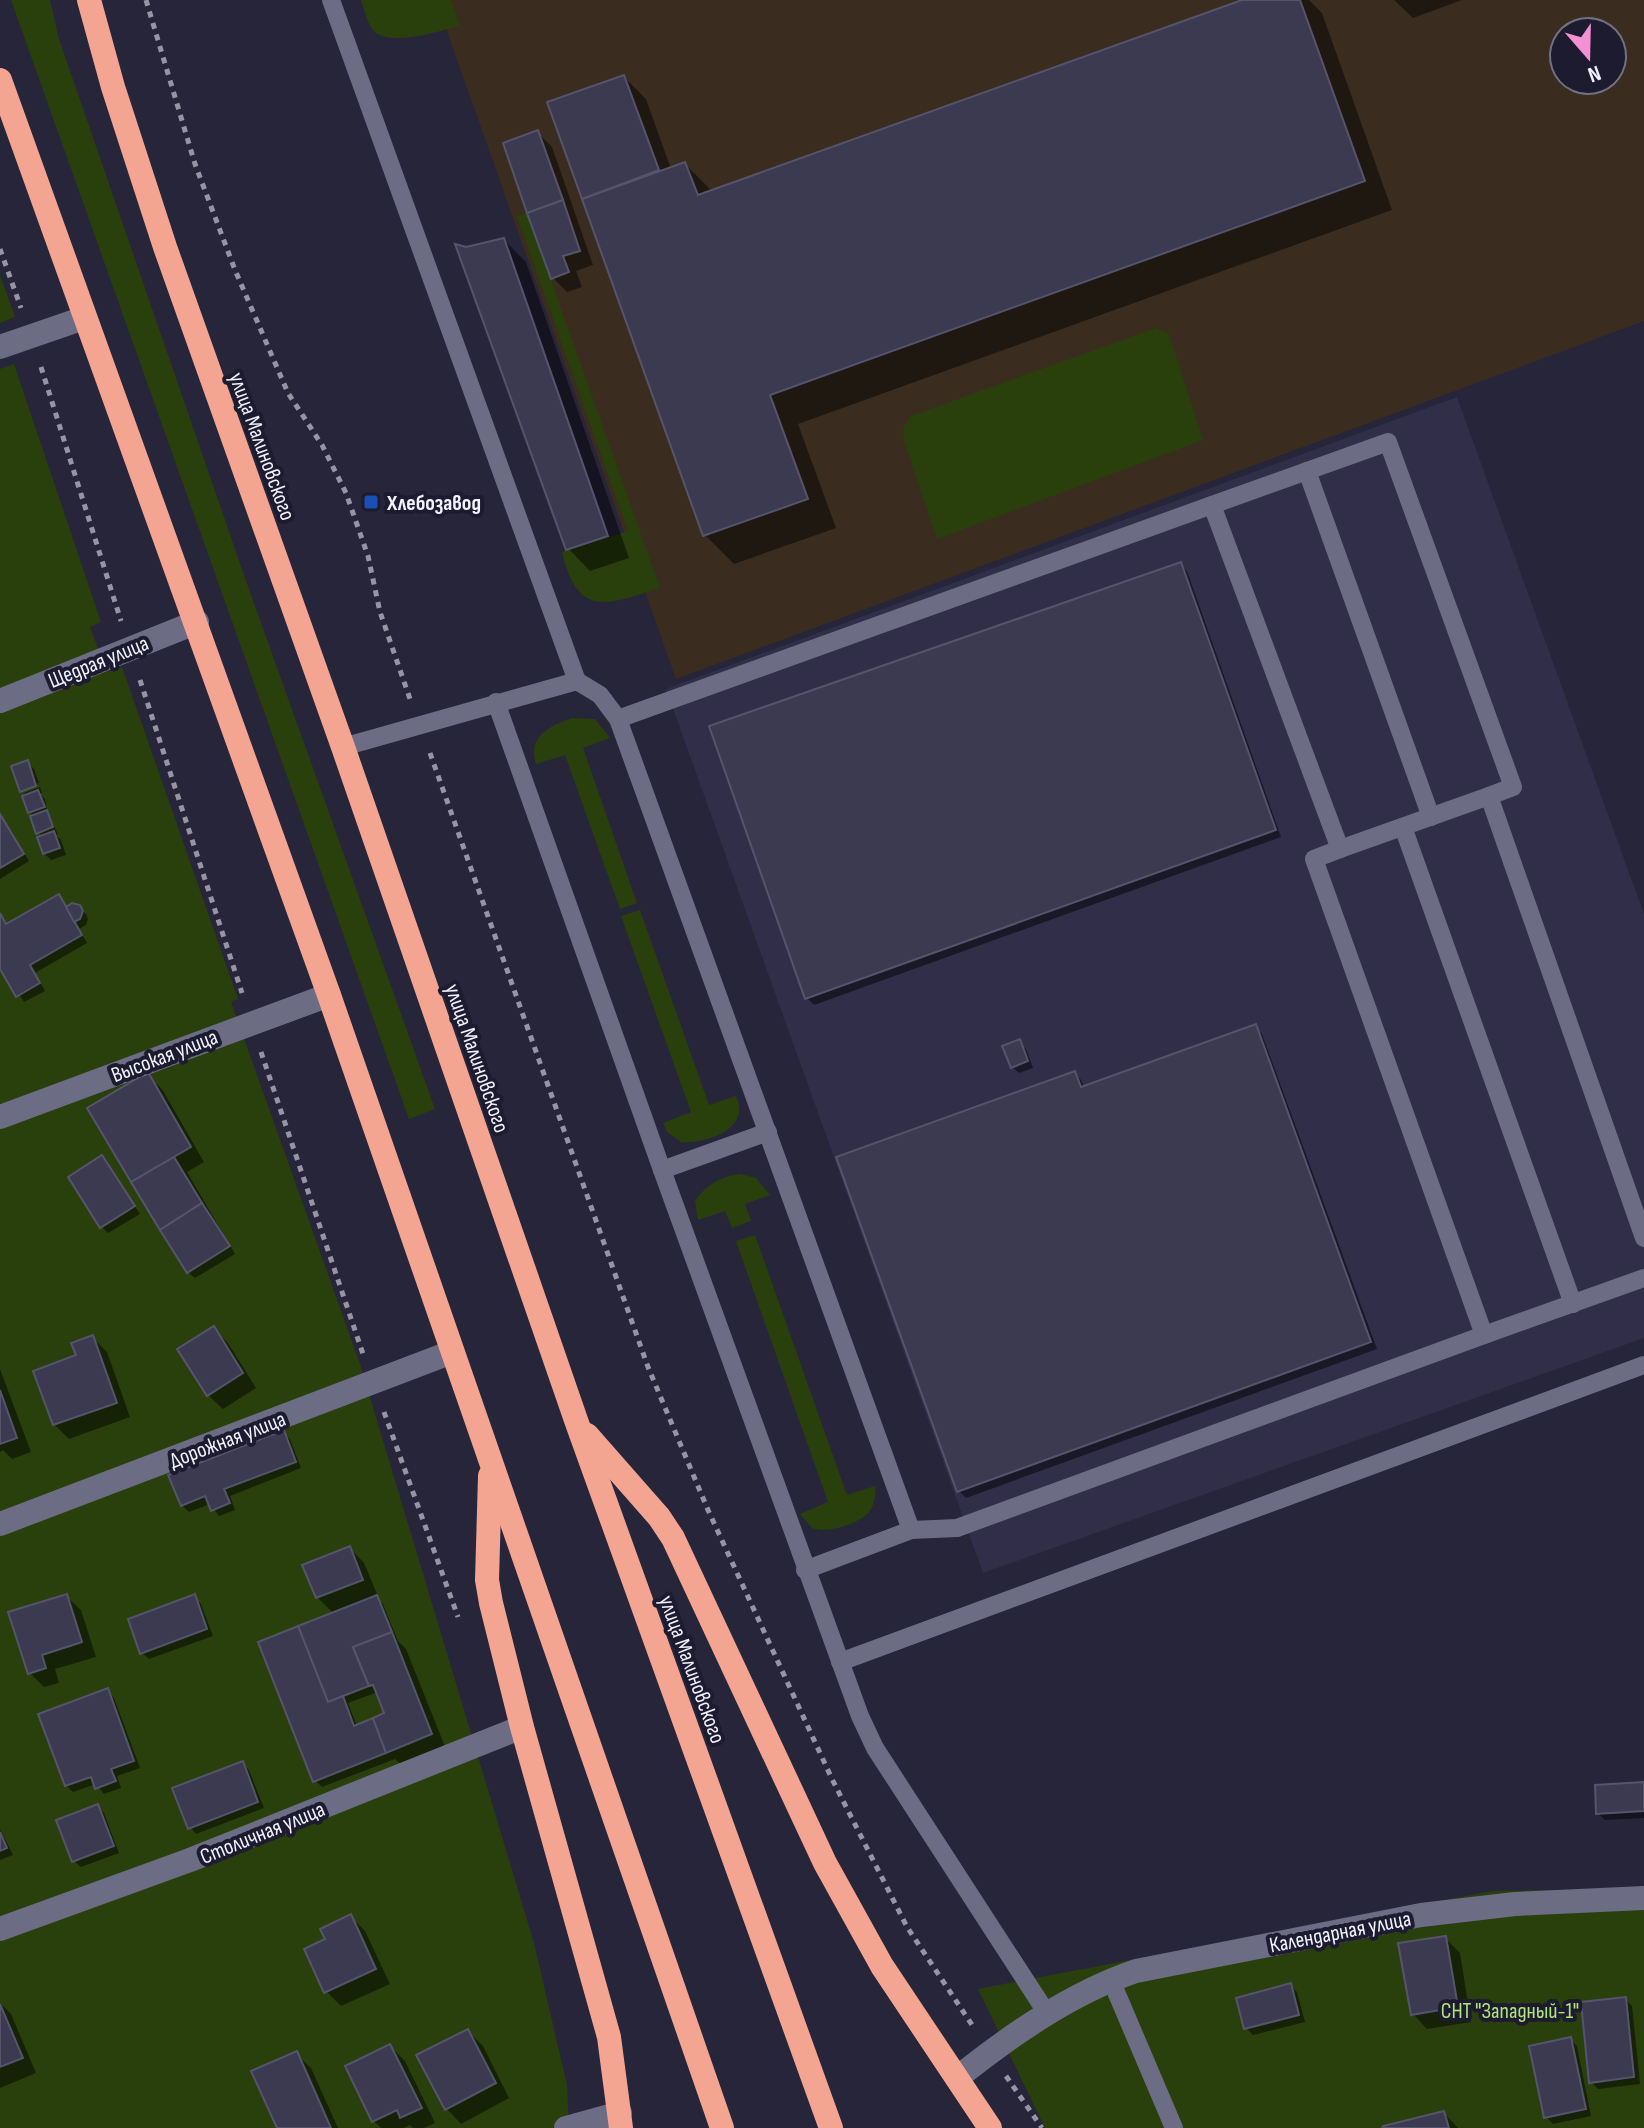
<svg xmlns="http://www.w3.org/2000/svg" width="1644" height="2128" font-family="'Sofia Sans Condensed',sans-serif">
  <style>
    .built { fill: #302e49 }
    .industrial { fill: #3a2d1f; fill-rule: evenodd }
    .green { fill: #29400c }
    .shadow { fill: #0007; fill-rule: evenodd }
    .building { fill: #3b3a50; stroke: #55546c; stroke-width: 2 }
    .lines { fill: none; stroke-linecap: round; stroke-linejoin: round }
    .path { stroke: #9695a5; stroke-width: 5; stroke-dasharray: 6 6; stroke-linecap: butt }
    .lane { stroke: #6c6c85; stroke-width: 18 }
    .street { stroke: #6c6c85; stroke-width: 24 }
    .highway { stroke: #f3a592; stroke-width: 24 }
    .transit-dot { fill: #1a4fb4; stroke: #1d1b30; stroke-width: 3 }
    .labels { text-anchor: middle; stroke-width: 8; stroke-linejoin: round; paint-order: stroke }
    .street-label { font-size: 22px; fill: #f2f2fe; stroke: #1d1b30 }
    .poi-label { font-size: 22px; font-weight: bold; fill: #f2f2fe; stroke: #1d1b30; text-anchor: start }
    .park-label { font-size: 22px; fill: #afe57a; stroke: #1d1b30 }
  </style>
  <rect width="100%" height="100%" fill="#27253a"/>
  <!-- built -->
  <path class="built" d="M1457,397L1644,914V1338L983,1573L666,689Z"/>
  <!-- industrial -->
  <path class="industrial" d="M436,0H1644V321L676,679ZM1564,32H1612V80H1564Z"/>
  <!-- green -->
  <g class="green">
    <path d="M11,0H50L59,39L245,578L435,1109L409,1119Z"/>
    <path d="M361,0H451L460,26C440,31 387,48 373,30C367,22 364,9 361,0Z"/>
    <path d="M527,213L660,588C608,604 578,620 562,552L628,531L517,216Z"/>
    <path d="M0,275L15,317L0,323Z"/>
    <path d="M1156,328L1169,334L1203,440L937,539L904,440L903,428L911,416Z"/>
    <path d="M14,364L101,622L90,627L107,672L122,667L238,999L231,1002L360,1364L534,1943L567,2085L569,2128H0V369Z"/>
    <path d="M572,718L595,719L610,738L583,748L637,903L620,909L565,755L536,764C527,736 550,726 572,718Z"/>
    <path d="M640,910L709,1105L736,1096C752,1129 706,1144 681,1142L667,1132L663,1123L691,1112L621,916Z"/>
    <path d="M741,1174L756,1178L770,1195L745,1204L751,1221L732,1228L725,1211L698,1220L695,1201C706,1185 721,1176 741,1174Z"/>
    <path d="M755,1235L847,1495L875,1486C876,1495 875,1504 869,1512C859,1524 827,1534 812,1528L800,1514L828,1502L736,1241Z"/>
    <path d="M1644,1889V2128H1045L978,1989L1492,1891Z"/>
  </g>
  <!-- shadow -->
  <g class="shadow">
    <path d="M1247,0H1309L1322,13L1392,210L798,424L836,528L734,564L705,535L550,103L624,77L646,99L671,169L685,164L713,192Z"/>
    <path d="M1394,0H1462L1413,18Z"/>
    <path d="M538,133L552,147L593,265L576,271L582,287L567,292L553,278Z"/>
    <path d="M504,240L526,262L629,558L590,571L568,548L466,249Z"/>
    <path d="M1181,565L1187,571L1281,837L814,1005L807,998Z"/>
    <path d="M27,762L34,769L39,783L23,789V792L22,791Z"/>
    <path d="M40,787L42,793L40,794L45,799L48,815L58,834L56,835L61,840L66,855L51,860L44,853L43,837L38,832L34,817L30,812L27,796L24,793Z"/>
    <path d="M0,813L29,861L0,879Z"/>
    <path d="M58,897L68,908L79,907L86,914L88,919L86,925L79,929L87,943L35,973L45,991L24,1002L0,965V914L8,925Z"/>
    <path d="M1255,1027L1262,1034L1377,1349L966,1498L959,1491L1075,1073L1081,1080L1084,1088Z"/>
    <path d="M1019,1042L1026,1049L1033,1068L1019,1073L1012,1067Z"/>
    <path d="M147,1075L162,1089L204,1162L187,1172L235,1254L195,1278L188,1272L89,1108Z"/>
    <path d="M102,1157L140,1214L108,1233L102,1227Z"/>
    <path d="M214,1329L228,1343L256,1388L223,1409L208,1395Z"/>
    <path d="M92,1337L107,1352L130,1417L69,1439L54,1424Z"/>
    <path d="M0,1369L31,1452L12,1459L3,1450L0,1452Z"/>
    <path d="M283,1432L290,1439L301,1468L230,1496L235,1510L219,1516L210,1504L189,1512L182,1505Z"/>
    <path d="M350,1548L364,1563L377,1594L374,1595L383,1604L398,1641L406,1649L446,1749L403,1766L395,1759L322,1787L315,1780L334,1614L317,1597ZM378,1692L386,1714L357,1726L348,1703Z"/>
    <path d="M66,1596L81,1610L96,1657L55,1669L59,1683L44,1687L30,1673Z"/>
    <path d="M194,1597L201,1604L213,1636L149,1659L142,1653Z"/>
    <path d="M108,1691L114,1698L140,1768L117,1776L121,1788L104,1794L96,1784L73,1792L66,1785Z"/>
    <path d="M243,1764L249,1770L264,1808L196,1834L190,1827Z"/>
    <path d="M1644,1784V1818L1605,1820L1598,1813Z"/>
    <path d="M98,1807L104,1813L119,1853L81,1867L74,1861Z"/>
    <path d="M0,1829L13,1855L0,1860Z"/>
    <path d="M350,1916L365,1931L390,1984L341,2006L326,1991Z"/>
    <path d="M1445,1938L1460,1953L1471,2022L1427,2029L1413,2014Z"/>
    <path d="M1290,1985L1297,1992L1305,2022L1253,2035L1246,2028Z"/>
    <path d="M1625,1999L1632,2006L1640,2084L1598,2089L1591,2082Z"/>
    <path d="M0,2003L11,2014L36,2073L0,2088Z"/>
    <path d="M468,2031L483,2046L509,2098L461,2124L447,2109Z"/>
    <path d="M1570,2039L1577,2046L1591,2116L1553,2124L1546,2117Z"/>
    <path d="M390,2046L405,2061L435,2123L424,2128H413L410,2125L404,2128H381L374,2121Z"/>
    <path d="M296,2054L311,2068L338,2128H279Z"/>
    <path d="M1444,2113L1458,2128H1385Z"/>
  </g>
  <!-- building -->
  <g class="building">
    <path d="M1242,0H1300L1365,181L770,395L808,499L703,536L582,199L685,162L698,195Z"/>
    <path d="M624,75L659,170L582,199L547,102Z"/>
    <path d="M538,130L563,200L527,213L503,143Z"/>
    <path d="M563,200L580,251L563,256L569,272L551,279L527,213Z"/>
    <path d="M504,238L608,536L566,550L455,244L466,247Z"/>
    <path d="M1181,562L1276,830L805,999L709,726Z"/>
    <path d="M28,760L36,786L20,792L11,766Z"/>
    <path d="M38,790L45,807L28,813L22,796Z"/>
    <path d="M47,810L53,827L36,834L30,816Z"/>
    <path d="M0,814L24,854L0,868Z"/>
    <path d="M54,831L60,848L43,854L37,837Z"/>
    <path d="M59,894L82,935L30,965L40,983L16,997L0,969V913L6,924Z"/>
    <path d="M72,903L80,905L83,911L80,919L74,922L66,907Z"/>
    <path d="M1256,1024L1371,1342L957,1492L836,1157L1075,1071L1081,1087Z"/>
    <path d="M1020,1039L1028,1061L1011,1068L1002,1046Z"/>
    <path d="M148,1072L191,1147L131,1182L87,1108Z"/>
    <path d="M102,1155L135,1206L100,1228L68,1177Z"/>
    <path d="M174,1157L202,1203L160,1230L131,1182Z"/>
    <path d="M202,1203L230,1246L187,1273L160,1230Z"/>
    <path d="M214,1326L243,1373L207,1396L177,1349Z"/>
    <path d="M93,1335L117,1403L53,1425L33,1371L76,1355L71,1343Z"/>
    <path d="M0,1390L17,1438L0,1444Z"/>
    <path d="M284,1430L296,1462L224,1489L230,1503L211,1511L205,1496L181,1506L168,1475Z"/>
    <path d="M350,1546L363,1580L316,1598L302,1565Z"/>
    <path d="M67,1594L82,1642L42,1655L46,1668L28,1674L8,1612Z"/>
    <path d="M195,1594L207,1629L140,1654L128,1619Z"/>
    <path d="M377,1595L392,1632L353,1647L369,1686L328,1702L298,1626Z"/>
    <path d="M298,1626L328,1702L343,1696L354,1726L373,1718L386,1753L313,1782L258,1642Z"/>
    <path d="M392,1632L432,1734L386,1753L373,1718L384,1713L373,1685L369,1686L353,1647Z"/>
    <path d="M108,1688L134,1761L111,1769L116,1781L95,1789L91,1777L65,1786L38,1714Z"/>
    <path d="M243,1761L258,1802L188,1829L172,1788Z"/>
    <path d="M1644,1782V1811L1596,1814L1595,1785Z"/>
    <path d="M98,1804L114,1846L72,1862L56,1820Z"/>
    <path d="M0,1832L7,1848L0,1851Z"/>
    <path d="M351,1914L376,1969L324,1993L304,1949L325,1939L320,1929Z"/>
    <path d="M1446,1936L1458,2007L1411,2015L1398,1943Z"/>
    <path d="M1291,1983L1299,2015L1244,2029L1236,1998Z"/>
    <path d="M1626,1997L1634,2077L1589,2083L1581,2002Z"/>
    <path d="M0,2004L23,2058L0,2067Z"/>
    <path d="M468,2029L496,2083L445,2110L416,2055Z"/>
    <path d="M1571,2037L1586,2109L1544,2118L1529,2046Z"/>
    <path d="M390,2044L422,2108L400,2118L397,2110L372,2122L345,2066Z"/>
    <path d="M297,2051L331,2128H277L251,2071Z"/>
    <path d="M1444,2111L1449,2128H1382L1383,2126Z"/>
  </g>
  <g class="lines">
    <!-- path -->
    <g class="path">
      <path d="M146,0L195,164L235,270L288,393L322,445L346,493L368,556L380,612L410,699"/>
      <path d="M0,249L21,308"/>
      <path d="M41,367L121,621"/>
      <path d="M140,680L242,993"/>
      <path d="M430,753L648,1367L708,1510L832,1779L907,1927L974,2028"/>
      <path d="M261,1052L363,1354"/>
      <path d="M384,1412L458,1617"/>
      <path d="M1006,2076L1042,2128"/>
    </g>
    <!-- lane -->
    <g class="lane">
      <path d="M331,0L577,681"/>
      <path d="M1307,471L1431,817"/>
      <path d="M1212,505L1388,442L1513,787L1489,796L1644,1238"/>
      <path d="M496,702L662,1170"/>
      <path d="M618,719L1212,505L1340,849L1314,859L1484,1335L957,1528L911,1530"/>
      <path d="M343,747L577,681L600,695L618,719L911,1530L805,1570"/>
      <path d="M1403,827L1573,1304"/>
      <path d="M1340,849L1489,796"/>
      <path d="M768,1132L662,1170L860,1716L875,1748L1048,2015"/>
      <path d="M1484,1335L1644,1278"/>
      <path d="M840,1662L1644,1365"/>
      <path d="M1111,1980L1174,2128"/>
    </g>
    <!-- street -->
    <g class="street">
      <path d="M0,347L84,318"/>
      <path d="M0,701L197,622"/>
      <path d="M0,1117L329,995"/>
      <path d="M0,1524L452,1352"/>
      <path d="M0,1929L190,1860L522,1727"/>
      <path d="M957,2078C1011,2035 1071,1993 1136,1971L1421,1915L1515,1904L1644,1898"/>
      <path d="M566,2128L620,2113"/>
    </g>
    <!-- highway -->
    <g class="highway">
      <path d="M89,0L113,87L165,247L343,747L577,1423L831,2128"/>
      <path d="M0,80L329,995L722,2128"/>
      <path d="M587,1435L659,1517L673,1538L825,1863L882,1966L990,2128"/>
      <path d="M490,1476L487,1580L491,1603L522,1727L609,2037L621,2128"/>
    </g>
  </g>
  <!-- markers -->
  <rect class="transit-dot" x="363" y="494" width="16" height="16" rx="4"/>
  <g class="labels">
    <!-- street labels -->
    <g class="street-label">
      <text transform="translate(263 446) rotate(70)" y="8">улица Малиновского</text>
      <text transform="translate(98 661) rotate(-22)" y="8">Щедрая улица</text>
      <text transform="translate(164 1055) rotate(-21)" y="8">Высокая улица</text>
      <text transform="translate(478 1058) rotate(71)" y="8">улица Малиновского</text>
      <text transform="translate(227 1439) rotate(-21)" y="8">Дорожная улица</text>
      <text transform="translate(693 1669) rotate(70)" y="8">улица Малиновского</text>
      <text transform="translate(262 1832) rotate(-22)" y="8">Столичная улица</text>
      <text transform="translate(1340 1931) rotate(-11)" y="8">Календарная улица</text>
    </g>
    <!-- poi labels -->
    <g class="poi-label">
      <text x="387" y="510">Хлебозавод</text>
    </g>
    <!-- park labels -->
    <g class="park-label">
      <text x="1510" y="2018">СНТ "Западный-1"</text>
    </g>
  </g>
  <!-- north arrow -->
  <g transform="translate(1588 56) rotate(160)"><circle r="38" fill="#1d1b30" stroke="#727182" stroke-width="2"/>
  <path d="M0-6L14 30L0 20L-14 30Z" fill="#f491d4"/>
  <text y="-12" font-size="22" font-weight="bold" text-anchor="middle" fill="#f2f2fe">N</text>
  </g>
</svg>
